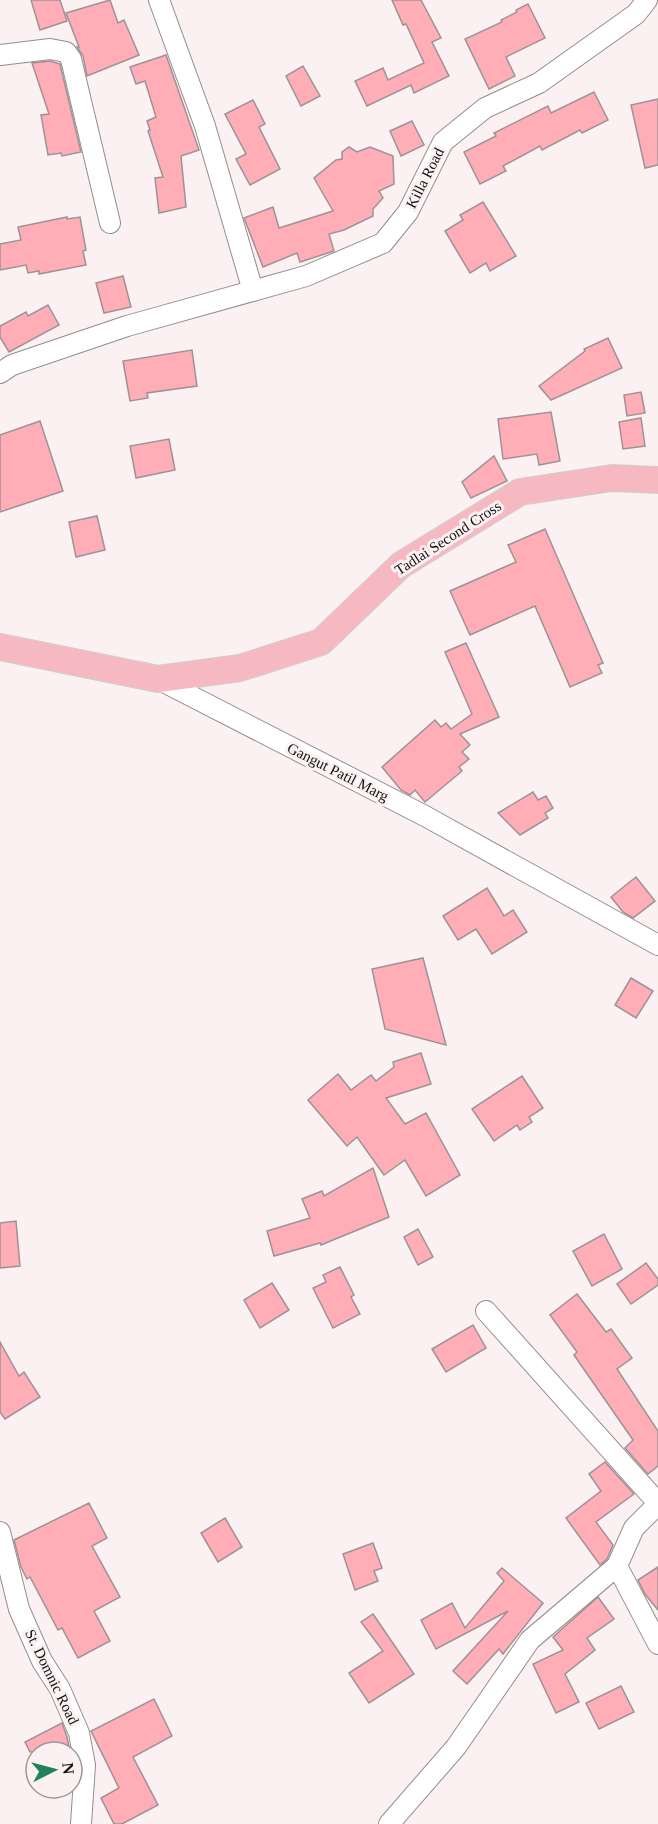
<svg xmlns="http://www.w3.org/2000/svg" width="658" height="1824" font-family="'Times New Roman',serif">
  <style>
    .building { fill: #ffadb7; stroke: #9d9394; stroke-width: 1.5 }
    .lines { fill: none; stroke-linecap: round; stroke-linejoin: round }
    .minor-casing { stroke: #968c8d; stroke-width: 22 }
    .major-casing { stroke: #d0cfcf; stroke-width: 28 }
    .minor { stroke: #fff; stroke-width: 20 }
    .major { stroke: #f6b9c2; stroke-width: 26 }
    .labels { text-anchor: middle; stroke-width: 6; stroke-linejoin: round; paint-order: stroke }
    .street-label { font-size: 15px; fill: #130f0f; stroke: #fcf1f2 }
  </style>
  <rect width="100%" height="100%" fill="#fcf1f2"/>
  <!-- building -->
  <g class="building">
    <path d="M31,0H60L67,21L40,30Z"/>
    <path d="M110,0L118,23L124,20L139,55L87,76L83,56L77,47H79L66,13Z"/>
    <path d="M392,0H421L441,38L432,42L449,76L414,93L411,85L367,106L355,81L383,68L388,80L424,63L406,24L403,25Z"/>
    <path d="M528,4L545,38L506,57L515,76L489,89L465,39L502,22L501,20L517,12L516,10Z"/>
    <path d="M166,55L199,150L181,156L186,207L159,213L155,178L163,177L148,131L150,130L147,121L156,117L145,81L136,84L130,67Z"/>
    <path d="M50,61L60,64L81,152L62,156L61,153L48,155L41,115L49,114L32,63Z"/>
    <path d="M303,66L320,96L301,106L286,76Z"/>
    <path d="M594,92L608,120L582,133L580,130L542,150L540,146L503,166L506,171L480,184L464,152L496,136L494,133L548,106L551,113Z"/>
    <path d="M658,99V165L645,168L631,105Z"/>
    <path d="M253,100L265,124L259,127L280,169L250,185L236,159L246,154L225,114Z"/>
    <path d="M412,121L424,145L401,156L390,131Z"/>
    <path d="M349,147L357,152L370,147L393,156L394,184L379,191L383,198L373,209V216L344,230L329,234L334,251L300,262L297,253L263,267L244,218L273,207L279,228L333,211L314,178L336,160L342,159V152Z"/>
    <path d="M483,202L516,256L490,271L486,263L470,273L445,231L463,220L460,215Z"/>
    <path d="M67,217V219L80,217L86,250L83,251L86,265L39,274V271L28,273L26,265L0,270V244L21,240L18,227Z"/>
    <path d="M123,276L131,307L104,313L96,283Z"/>
    <path d="M48,305L59,325L9,352L0,337V326L26,312L28,316Z"/>
    <path d="M608,338L622,368L551,400L539,386L585,351L584,349Z"/>
    <path d="M192,350L197,386L147,393L148,398L130,401L123,361Z"/>
    <path d="M641,392L645,413L627,416L624,395Z"/>
    <path d="M551,412L560,461L539,465L537,454L503,459L498,419Z"/>
    <path d="M641,418L645,446L623,449L619,422Z"/>
    <path d="M40,421L63,491L0,512V435Z"/>
    <path d="M169,439L175,470L136,478L130,446Z"/>
    <path d="M494,456L507,481L471,498L462,482Z"/>
    <path d="M97,516L105,550L76,557L69,522Z"/>
    <path d="M545,529L603,663L598,665L602,673L570,687L535,606L470,635L450,591L516,562L508,545Z"/>
    <path d="M466,643L499,717L460,734L470,745L462,752L469,759L459,767L462,771L425,802L415,790L410,795L401,790L382,767L435,720L441,727L446,723L451,729L472,714L445,652Z"/>
    <path d="M533,792L538,800L546,796L553,808L545,813L548,818L520,835L498,813Z"/>
    <path d="M636,877L655,901L633,918L623,912L611,897Z"/>
    <path d="M487,888L504,916L513,910L527,932L492,954L476,929L458,940L443,916Z"/>
    <path d="M423,958L446,1045L385,1029L372,969Z"/>
    <path d="M631,978L653,991L636,1018L615,1005Z"/>
    <path d="M421,1053L431,1084L386,1098L405,1124L426,1113L460,1175L426,1196L405,1160L384,1175L357,1137L347,1146L308,1100L338,1074L351,1090L371,1075L376,1081L394,1067L393,1062Z"/>
    <path d="M522,1076L543,1108L529,1117L532,1122L520,1130L517,1125L494,1141L472,1109Z"/>
    <path d="M373,1168L389,1217L321,1245L320,1243L274,1256L267,1231L310,1218L302,1199L322,1191L324,1196Z"/>
    <path d="M16,1221L20,1266L0,1268V1223Z"/>
    <path d="M418,1229L433,1257L418,1265L404,1237Z"/>
    <path d="M604,1234L622,1269L592,1286L573,1251Z"/>
    <path d="M646,1263L658,1279V1285L631,1304L617,1284Z"/>
    <path d="M340,1267L354,1295L351,1297L360,1314L333,1328L313,1288L326,1282L323,1275Z"/>
    <path d="M272,1283L289,1310L260,1328L244,1300Z"/>
    <path d="M577,1294L606,1332L611,1329L632,1358L617,1369L658,1431V1466L648,1474L625,1448L633,1440L574,1355L577,1352L550,1315Z"/>
    <path d="M473,1325L486,1348L446,1372L432,1349Z"/>
    <path d="M0,1342L19,1376L24,1372L40,1397L5,1419L0,1412Z"/>
    <path d="M605,1462L634,1494L596,1522L613,1545L607,1559L600,1565L566,1518L601,1491L589,1474Z"/>
    <path d="M89,1503L107,1538L92,1546L120,1597L94,1611L110,1641L78,1658L62,1628L58,1630L30,1577L27,1579L21,1567L14,1540Z"/>
    <path d="M225,1518L242,1547L218,1562L201,1533Z"/>
    <path d="M373,1543L382,1568L374,1571L378,1581L355,1590L343,1554Z"/>
    <path d="M658,1567V1610L645,1594L638,1580Z"/>
    <path d="M502,1568L543,1603L503,1654L499,1649L467,1684L453,1671L508,1611L436,1649L421,1620L452,1603L465,1628L504,1581L497,1573Z"/>
    <path d="M598,1597L614,1619L587,1638L595,1650L565,1674L579,1702L556,1713L533,1664L563,1650L553,1637Z"/>
    <path d="M373,1614L414,1674L369,1703L349,1673L383,1651L361,1622Z"/>
    <path d="M621,1686L634,1712L599,1729L586,1703Z"/>
    <path d="M154,1699L172,1736L133,1757L158,1805L122,1824H114L101,1798L119,1788L91,1731Z"/>
    <path d="M62,1723L67,1737L70,1752H30L25,1742Z"/>
  </g>
  <g class="lines">
    <defs>
      <g id="minor">
        <path d="M159,0L205,126L253,291"/>
        <path d="M0,55L50,49L66,52L71,59L110,223"/>
        <path d="M0,373L12,365L127,326L306,276L383,243L408,212L443,142L485,108L539,83L636,14L647,0"/>
        <path d="M158,679L425,816L658,945"/>
        <path d="M486,1311L658,1503"/>
        <path d="M0,1532L19,1609L42,1661L60,1689L79,1733L85,1765L81,1824"/>
        <path d="M617,1566L658,1644"/>
        <path d="M389,1824L456,1747L530,1640L617,1566L634,1528L658,1504"/>
      </g>
      <path id="major" d="M0,647L158,679L240,668L321,642L401,565L520,492L612,478L658,480"/>
    </defs>
    <!-- minor casing -->
    <use href="#minor" class="minor-casing"/>
    <!-- major casing -->
    <use href="#major" class="major-casing"/>
    <!-- minor -->
    <use href="#minor" class="minor"/>
    <!-- major -->
    <use href="#major" class="major"/>
  </g>
  <g class="labels">
    <!-- street labels -->
    <g class="street-label">
      <text transform="translate(425 178) rotate(-63)" y="5">Killa Road</text>
      <text transform="translate(448 538) rotate(-33)" y="5">Tadlai Second Cross</text>
      <text transform="translate(338 772) rotate(27)" y="5">Gangut Patil Marg</text>
      <text transform="translate(52 1677) rotate(64)" y="5">St. Domnic Road</text>
    </g>
  </g>
  <!-- north arrow -->
  <g transform="translate(54 1770) rotate(84)"><circle r="28" fill="#fcf1f2" stroke="#9f9797" stroke-width="1.5"/>
  <path d="M0-4.5L10 22L0 15L-10 22Z" fill="#22825a"/>
  <text y="-9" font-size="16" font-weight="bold" text-anchor="middle" fill="#130f0f">N</text>
  </g>
</svg>
